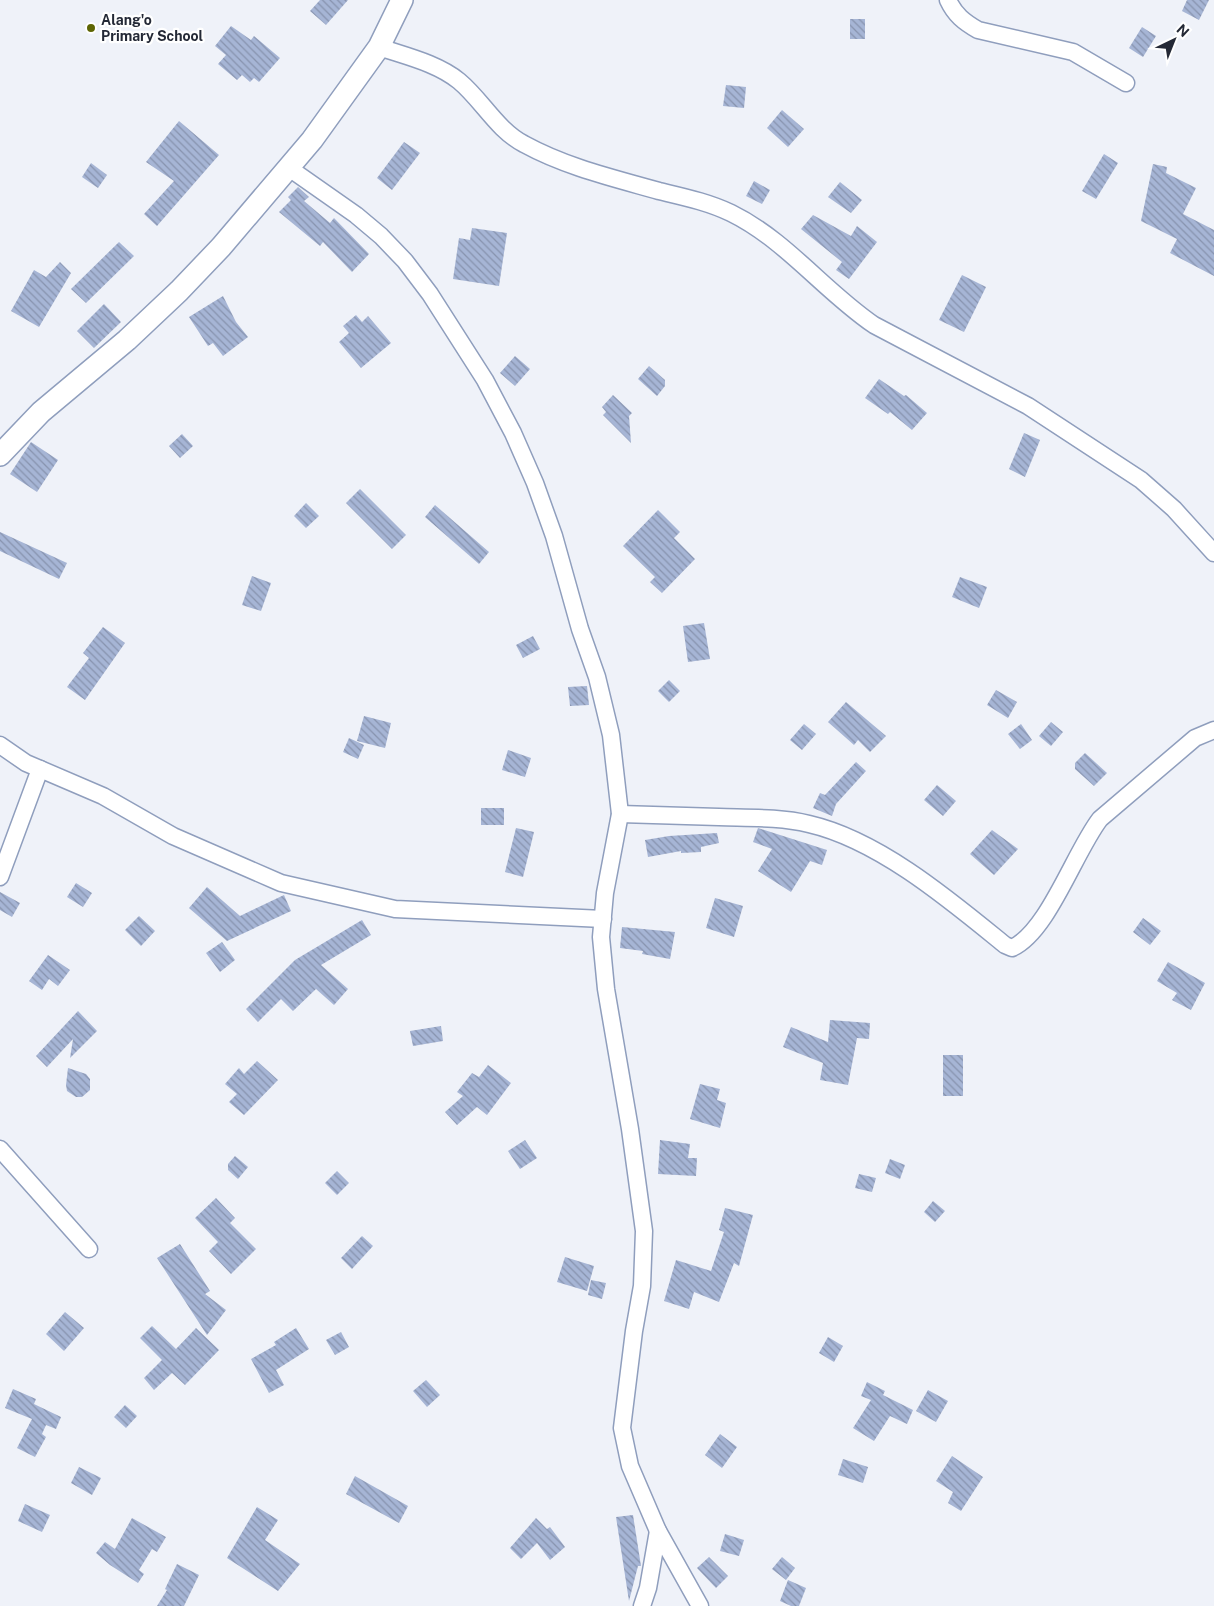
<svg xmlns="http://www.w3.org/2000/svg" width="1214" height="1606" font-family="'Public Sans',sans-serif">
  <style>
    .building { fill: url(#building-back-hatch) }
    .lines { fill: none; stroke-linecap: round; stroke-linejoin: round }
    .minor-casing { stroke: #8f9ebd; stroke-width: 19 }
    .tertiary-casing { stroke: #8f9ebd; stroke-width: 24 }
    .minor { stroke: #fff; stroke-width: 16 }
    .tertiary { stroke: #fff; stroke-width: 21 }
    .poi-dot { fill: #5d6504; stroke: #fff; stroke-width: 2 }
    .labels { text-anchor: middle; stroke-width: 4.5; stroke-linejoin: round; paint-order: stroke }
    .poi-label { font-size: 14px; font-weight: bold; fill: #242936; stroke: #fff; text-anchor: start }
  </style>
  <defs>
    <pattern id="building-back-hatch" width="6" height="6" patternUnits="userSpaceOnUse" patternTransform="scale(1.25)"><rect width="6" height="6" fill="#a6b5d5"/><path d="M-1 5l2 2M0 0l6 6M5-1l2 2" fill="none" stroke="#8793ae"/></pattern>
  </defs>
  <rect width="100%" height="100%" fill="#eff2f9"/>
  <!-- building -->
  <g class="building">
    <path d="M320,0H348L326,25L310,11Z"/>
    <path d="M1187,0H1209L1199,20L1182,11Z"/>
    <rect x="850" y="19" width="15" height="20"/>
    <path d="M231,26L251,40L254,36L280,58L259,82L254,78L250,82L242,75L237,80L218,64L226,55L215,46Z"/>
    <path d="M1142,27L1156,36L1143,57L1129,48Z"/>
    <path d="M726,85L746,87L744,108L723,106Z"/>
    <path d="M782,110L804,129L788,147L767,128Z"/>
    <path d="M179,121L219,155L157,226L144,214L174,181L146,162Z"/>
    <path d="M404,142L420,153L392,190L377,178Z"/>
    <path d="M1104,154L1118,163L1096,199L1082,191Z"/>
    <path d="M91,163L107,175L98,188L82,177Z"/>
    <path d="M1153,164L1167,167L1166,173L1196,188L1183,214L1214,230V276L1170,253L1177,239L1141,221Z"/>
    <path d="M754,181L770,190L762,204L746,196Z"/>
    <path d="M840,182L862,200L851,213L828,197Z"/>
    <path d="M298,187L309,197L304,201L330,223L334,218L369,254L352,272L323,242L320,246L279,212L291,200L288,197Z"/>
    <path d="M813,215L851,236L857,226L877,242L849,279L836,270L842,262L801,229Z"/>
    <path d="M472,228L507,233L499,286L453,279L459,238L470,240Z"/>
    <path d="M119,242L134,256L86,303L71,289Z"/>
    <path d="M60,262L71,273L39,327L11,311L34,270L46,277Z"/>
    <path d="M962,275L986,287L964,332L939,320Z"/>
    <path d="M223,296L236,322L248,337L223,356L213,343L208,346L189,317Z"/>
    <path d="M104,304L121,322L94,348L77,331Z"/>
    <path d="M356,315L362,322L368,316L391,343L361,368L339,342L349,333L343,326Z"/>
    <path d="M515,356L530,369L515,386L500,373Z"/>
    <path d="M649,366L665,380V386L657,396L638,379Z"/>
    <path d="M879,379L904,396L906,395L927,413L912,430L890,412L888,414L865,398Z"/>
    <path d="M613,395L632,413L629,416L631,443L603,415L606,412L602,407Z"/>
    <path d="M1024,433L1040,440L1025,477L1009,469Z"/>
    <path d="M182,434L193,446L180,458L169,446Z"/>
    <path d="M31,442L58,460L37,492L10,474Z"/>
    <path d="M360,489L406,535L392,549L346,503Z"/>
    <path d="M306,503L319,516L306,528L294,516Z"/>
    <path d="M435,505L489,552L479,564L425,517Z"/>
    <path d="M658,510L680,532L674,538L695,559L662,593L650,582L655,577L623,546Z"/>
    <path d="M0,532L67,563L59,579L0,551Z"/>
    <path d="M252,576L271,583L261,611L242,605Z"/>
    <path d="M960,577L987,587L979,608L952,597Z"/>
    <path d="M704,623L710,659L688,662L683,626Z"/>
    <path d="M103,627L125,643L85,700L67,687L89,658L83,653Z"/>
    <path d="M533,636L540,649L523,658L516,645Z"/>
    <path d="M669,680L680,691L669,702L658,691Z"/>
    <path d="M587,686L589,705L570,706L568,687Z"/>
    <path d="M996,690L1017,702L1008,718L987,705Z"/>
    <path d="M846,702L886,736L870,752L858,740L854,745L828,722Z"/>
    <path d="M364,716L391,723L385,748L357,741Z"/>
    <path d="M1051,722L1063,732L1051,746L1039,736Z"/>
    <path d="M804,724L816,734L802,750L790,740Z"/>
    <path d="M1021,724L1032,740L1020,749L1008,734Z"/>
    <path d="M349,738L364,745L358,759L343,752Z"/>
    <path d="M508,750L531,758L525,777L502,770Z"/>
    <path d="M1085,753L1107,773L1094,786L1075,769V763Z"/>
    <path d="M856,762L866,771L836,804L832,816L813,808L820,793L825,795Z"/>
    <path d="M937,785L956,801L943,816L924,800Z"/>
    <rect x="481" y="808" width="23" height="17"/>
    <path d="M516,828L534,832L523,877L505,872Z"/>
    <path d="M758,828L827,850L822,865L810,861L791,892L758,871L772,849L753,842Z"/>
    <path d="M992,830L1018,849L994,875L970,854Z"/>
    <path d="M717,833L719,843L701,847V852L681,853V851L648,857L645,840L669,836Z"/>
    <path d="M76,883L92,893L83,907L67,897Z"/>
    <path d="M207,887L240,916L284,895L291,911L227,941L189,908Z"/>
    <path d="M0,892L20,903L12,917L0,910Z"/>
    <path d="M715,898L743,906L734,937L706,928Z"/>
    <path d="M139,916L155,931L141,946L125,930Z"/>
    <path d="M1143,918L1161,931L1150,945L1133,932Z"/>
    <path d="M362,920L371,935L321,965L348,989L334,1005L316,989L293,1011L281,999L258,1022L246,1009L295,960Z"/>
    <path d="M622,927L675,932L670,959L642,954L643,951L620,948Z"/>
    <path d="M222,942L235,960L220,972L206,953Z"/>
    <path d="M48,955L70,970L58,986L49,979L42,990L29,981Z"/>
    <path d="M1168,962L1205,983L1191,1010L1172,1000L1177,993L1157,981Z"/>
    <path d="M78,1011L97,1031L70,1058L73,1039L47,1067L36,1056Z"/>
    <path d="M830,1020L870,1023L869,1039L857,1038L848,1085L820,1080L823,1063L783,1047L791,1027L828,1042Z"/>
    <path d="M441,1026L443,1041L413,1046L410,1031Z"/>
    <rect x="943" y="1055" width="20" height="41"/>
    <path d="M257,1061L278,1080L244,1115L229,1102L237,1094L225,1084L239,1068L244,1074Z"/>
    <path d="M488,1065L511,1083L487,1115L477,1107L457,1125L445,1112L463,1096L457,1092L472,1073L479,1077Z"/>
    <path d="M68,1068L86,1074L90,1079V1090L82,1097H76L67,1091L66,1085Z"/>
    <path d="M700,1084L720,1089L717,1100L726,1103L720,1128L690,1119Z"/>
    <path d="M525,1140L537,1158L520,1169L508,1151Z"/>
    <path d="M660,1140L690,1144L688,1158H697L696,1176L658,1174Z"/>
    <path d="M235,1156L248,1167L238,1179L228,1170V1164Z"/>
    <path d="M890,1159L905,1165L900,1179L885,1173Z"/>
    <path d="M337,1171L349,1183L337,1195L325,1183Z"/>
    <path d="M859,1174L876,1178L872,1192L855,1188Z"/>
    <path d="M216,1198L235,1218L230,1223L256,1249L231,1274L209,1251L218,1242L195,1218Z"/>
    <path d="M933,1201L945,1211L935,1222L924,1212Z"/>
    <path d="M725,1208L753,1215L739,1266L734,1263L719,1302L694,1292L689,1309L664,1301L676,1260L711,1271L724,1232L719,1230Z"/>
    <path d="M362,1236L373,1246L352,1269L341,1258Z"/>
    <path d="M180,1244L210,1291L205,1294L226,1310L207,1335L157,1258Z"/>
    <path d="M565,1257L594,1266L587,1291L557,1282Z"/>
    <path d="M591,1280L606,1283L602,1299L588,1295Z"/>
    <path d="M65,1312L84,1328L64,1351L46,1334Z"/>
    <path d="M152,1326L176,1349L196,1328L219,1350L185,1385L172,1373L154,1390L144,1378L162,1360L140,1338Z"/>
    <path d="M296,1328L309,1349L276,1370L284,1385L269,1393L251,1359L276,1345L274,1342Z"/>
    <path d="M341,1332L349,1347L335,1355L326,1340Z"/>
    <path d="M828,1337L843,1346L834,1362L819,1353Z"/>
    <path d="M426,1380L440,1395L427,1407L413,1391Z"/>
    <path d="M867,1382L885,1391L883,1395L913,1410L907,1424L890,1416L874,1441L853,1428L871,1400L861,1396Z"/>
    <path d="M13,1389L36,1399L34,1404L61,1417L56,1429L46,1425L42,1434L46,1437L35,1457L17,1448L32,1419L5,1408Z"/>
    <path d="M928,1390L948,1401L936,1422L916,1411Z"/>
    <path d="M125,1405L137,1416L126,1428L114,1417Z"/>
    <path d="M720,1434L737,1447L722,1468L705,1455Z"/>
    <path d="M952,1456L983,1477L961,1511L948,1503L953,1492L936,1481Z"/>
    <path d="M843,1459L868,1467L863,1483L838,1475Z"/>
    <path d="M79,1467L101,1478L92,1495L71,1483Z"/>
    <path d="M355,1476L408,1506L399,1523L346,1494Z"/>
    <path d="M25,1504L50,1515L42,1532L18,1521Z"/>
    <path d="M257,1507L278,1520L265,1540L300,1564L278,1591L227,1558Z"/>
    <path d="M633,1515L641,1566H638L629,1601L616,1517Z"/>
    <path d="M132,1518L166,1537L157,1552L152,1549L139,1570L144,1574L138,1583L110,1565L96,1553L105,1542L115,1549Z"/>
    <path d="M536,1518L547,1529L550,1527L565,1547L550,1560L537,1543L521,1559L510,1548Z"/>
    <path d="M725,1534L744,1540L739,1556L720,1551Z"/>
    <path d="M709,1557L728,1576L716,1588L697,1568Z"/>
    <path d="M782,1557L795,1568L786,1580L772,1569Z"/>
    <path d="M177,1564L199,1575L184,1606H157L167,1590L165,1589Z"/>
    <path d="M788,1580L806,1588L799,1606H791L780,1601Z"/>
  </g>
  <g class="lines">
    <defs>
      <g id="minor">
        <path d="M948,0C955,15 964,22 978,30L1073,52L1126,83"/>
        <path d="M379,47C405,56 437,63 459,81C482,100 497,130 524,144C566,167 613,178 659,191C684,197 708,202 731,213C786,240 824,291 874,325L1028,406L1141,480L1174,509L1214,553"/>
        <path d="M289,168L356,215L381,236L405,261L430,294L485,380L513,433L535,483L554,536L580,629L597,677L611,735L620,814L605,893L601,937L606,989L630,1129L644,1231L642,1286L634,1331L622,1428L630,1466L658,1531L700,1606"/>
        <path d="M0,745L26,763L103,796L173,836L281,883L395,909L603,919"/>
        <path d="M620,814C653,815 686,816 719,817C749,818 780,817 809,824C879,840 951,901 1005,945L1012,948C1048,932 1075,851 1100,819L1195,738L1214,730"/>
        <path d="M0,877L40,769"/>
        <path d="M0,1149L89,1249"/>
        <path d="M642,1606L648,1588L658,1531"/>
      </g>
      <path id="tertiary" d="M0,455L41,412L127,340L179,291L221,247L312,140L379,47L402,0"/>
    </defs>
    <!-- minor casing -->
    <use href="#minor" class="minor-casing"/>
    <!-- tertiary casing -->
    <use href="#tertiary" class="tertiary-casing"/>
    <!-- minor -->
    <use href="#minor" class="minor"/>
    <!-- tertiary -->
    <use href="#tertiary" class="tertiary"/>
  </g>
  <!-- markers -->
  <circle class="poi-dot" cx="91" cy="28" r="5"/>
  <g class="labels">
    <!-- poi labels -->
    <g class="poi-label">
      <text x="101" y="25">Alang'o<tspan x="101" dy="16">Primary School</tspan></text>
    </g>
  </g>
  <!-- north arrow -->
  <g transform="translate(1174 40) rotate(43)" stroke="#ffffff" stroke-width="4" paint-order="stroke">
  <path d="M0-4L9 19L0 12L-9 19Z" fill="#242936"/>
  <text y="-8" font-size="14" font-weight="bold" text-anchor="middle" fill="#242936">N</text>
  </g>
</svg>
